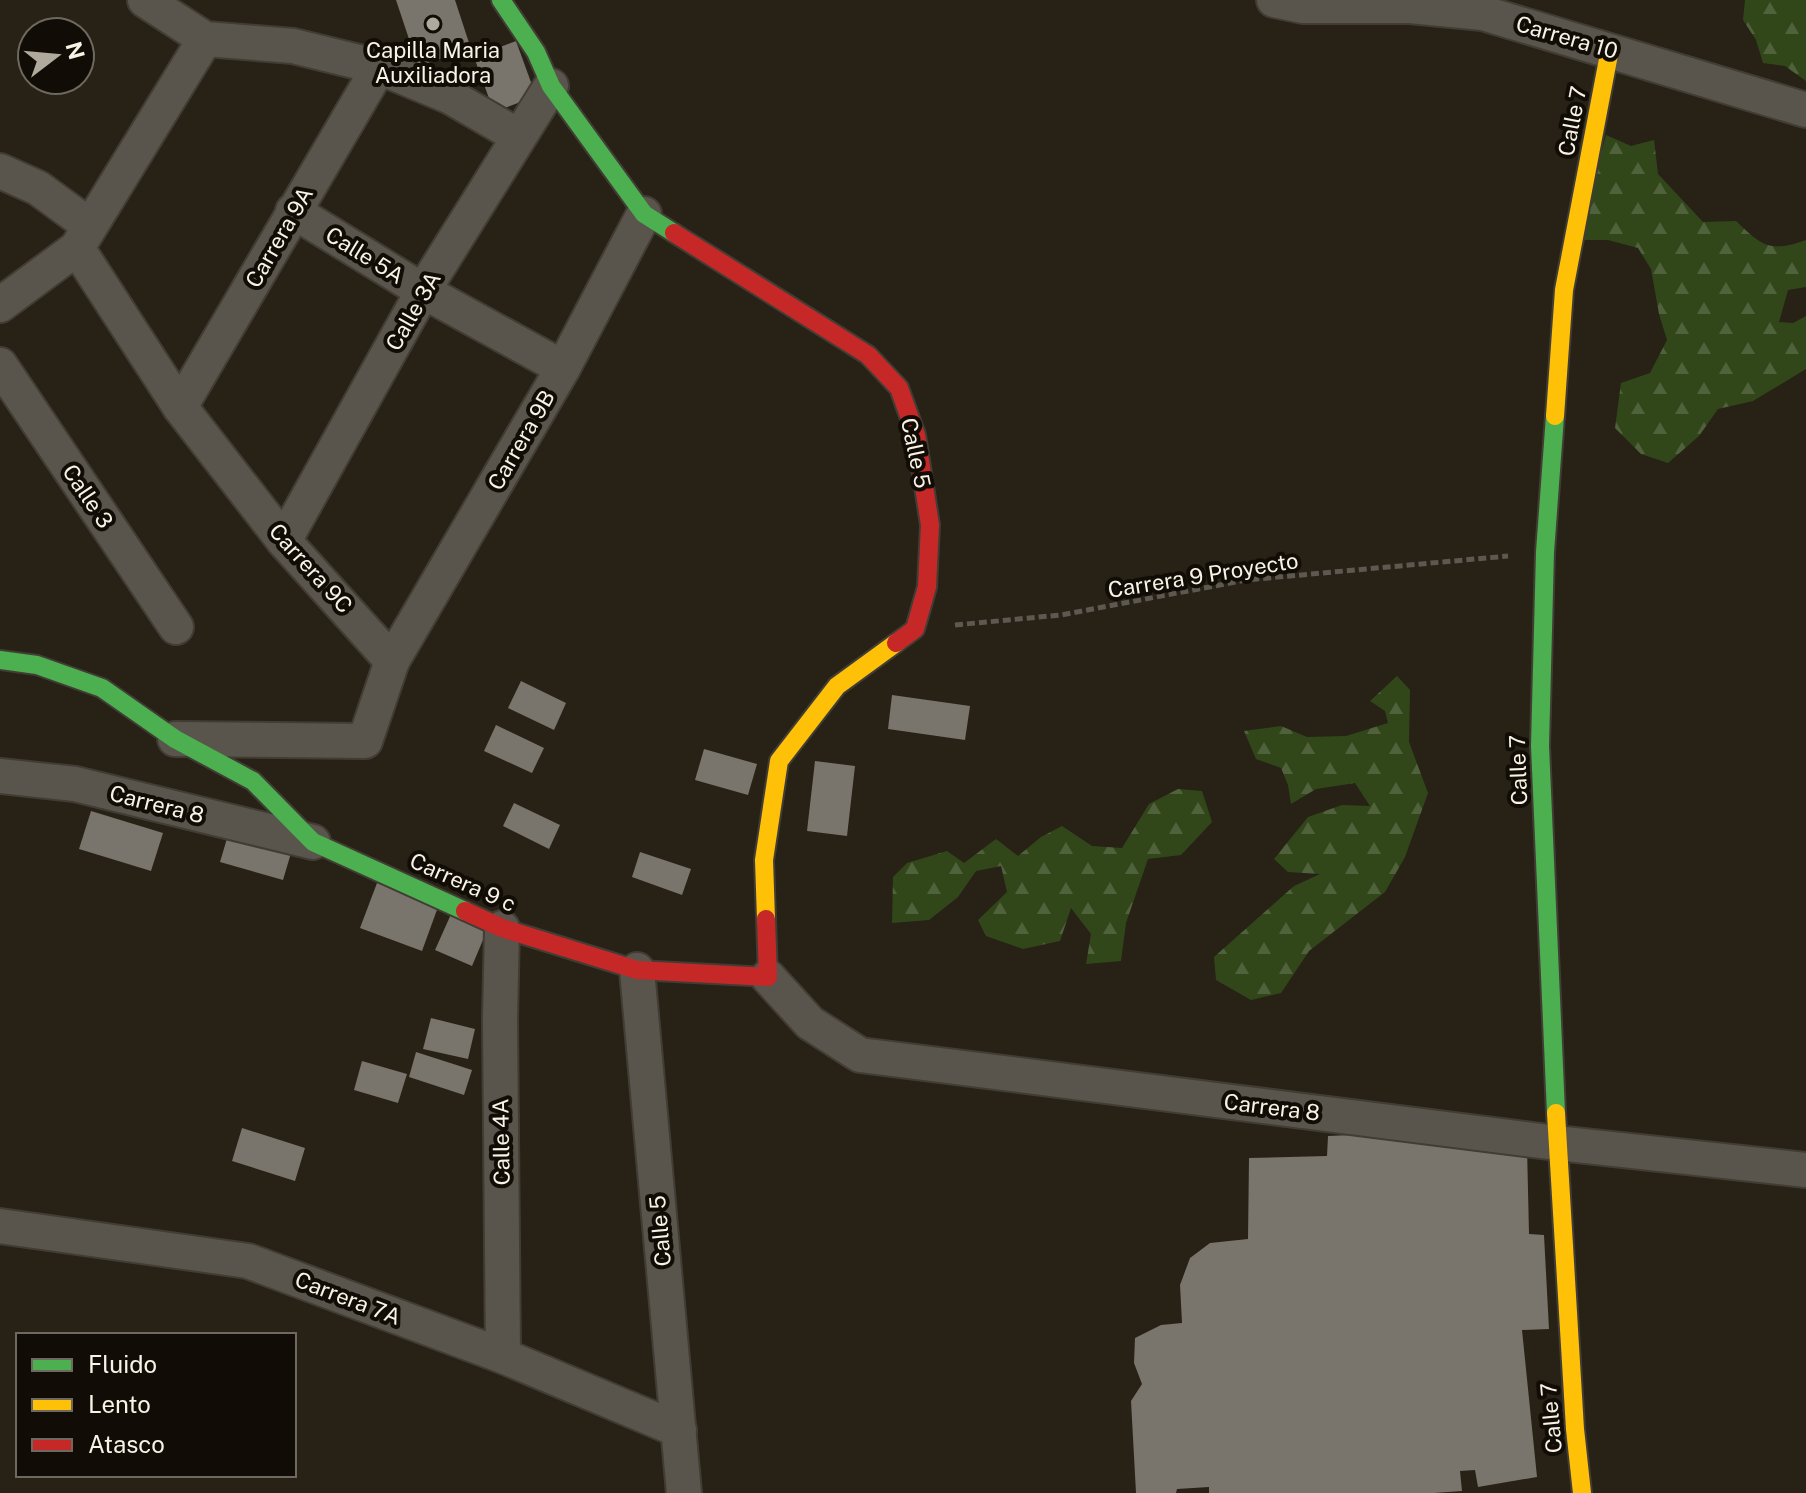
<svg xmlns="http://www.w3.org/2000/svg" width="1806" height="1493" font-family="'Public Sans',sans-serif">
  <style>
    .forest { fill: url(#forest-firs) }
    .building { fill: #7a756c }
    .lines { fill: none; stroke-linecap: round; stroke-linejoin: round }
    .street-casing { stroke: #413d35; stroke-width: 38 }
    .fast-casing { stroke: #413d35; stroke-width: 22 }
    .slow-casing { stroke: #413d35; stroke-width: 22 }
    .jam-casing { stroke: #413d35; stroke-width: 22 }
    .path { stroke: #5d5850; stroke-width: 5; stroke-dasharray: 8 4; stroke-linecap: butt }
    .street { stroke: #59554c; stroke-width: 34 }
    .fast { stroke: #4caf50; stroke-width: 18 }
    .slow { stroke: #ffc107; stroke-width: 18 }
    .jam { stroke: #c62828; stroke-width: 18 }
    .poi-dot { fill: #b0a99d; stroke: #110d06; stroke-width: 3 }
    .labels { text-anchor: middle; stroke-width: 8; stroke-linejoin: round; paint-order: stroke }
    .street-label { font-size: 22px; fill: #f9f2e6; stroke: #110d06 }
    .poi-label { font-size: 22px; fill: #f9f2e6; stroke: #110d06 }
  </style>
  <defs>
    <pattern id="forest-firs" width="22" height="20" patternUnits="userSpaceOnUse" patternTransform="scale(2)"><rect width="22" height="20" fill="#31471a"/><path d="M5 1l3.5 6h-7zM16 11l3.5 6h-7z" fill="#50623b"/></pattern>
  </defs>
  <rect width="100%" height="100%" fill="#272116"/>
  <!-- forest -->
  <g class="forest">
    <path d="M1745,0H1806V81L1785,66L1763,63L1756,40L1743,20Z"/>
    <path d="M1606,135L1631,146L1654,140L1658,174L1703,222L1736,221C1762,246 1770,253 1806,240V287L1788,290L1779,322L1793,323L1806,316V369L1753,401L1718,409L1699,436L1668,463L1641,454L1615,428L1621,383L1650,373L1667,340L1659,314L1651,269L1638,248L1608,240H1577Z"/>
    <path d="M1397,676L1410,690L1409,742L1428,793L1405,857L1385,892L1309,951L1281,993L1251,1000L1216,980L1214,957L1294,886L1320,874L1288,872L1274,859L1308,817L1342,805L1370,806L1355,783L1316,789L1291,804L1288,785L1281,768L1256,759L1244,731L1281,726L1307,737L1346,736L1388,723L1385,711L1370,701Z"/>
    <path d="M1178,789L1202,791L1212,822L1181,855L1148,859L1126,923L1121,961L1086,964L1091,934L1071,908L1060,941L1023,949L986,936L978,920L1007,892L1001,866L976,871L958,897L929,920L892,923L893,877L907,863L947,851L964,863L996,839L1018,856L1041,837L1062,826L1092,846L1122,848L1149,804Z"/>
  </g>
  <!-- building -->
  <g class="building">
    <path d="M396,0H455L471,49L418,66Z"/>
    <path d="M516,41L536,96L494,112L474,57Z"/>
    <path d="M521,681L566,703L554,730L508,708Z"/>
    <path d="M892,695L970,706L965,740L888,729Z"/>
    <path d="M496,725L544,748L532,773L484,751Z"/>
    <path d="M704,749L757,764L748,795L695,780Z"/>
    <path d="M815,761L855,766L847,836L807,831Z"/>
    <path d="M514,803L560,825L549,849L503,826Z"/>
    <path d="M91,811L163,833L151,871L79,849Z"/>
    <path d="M231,825L294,843L283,880L220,862Z"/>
    <path d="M640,852L691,869L682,895L632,877Z"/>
    <path d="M377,883L438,907L422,951L360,928Z"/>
    <path d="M452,912L488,928L472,966L435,950Z"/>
    <path d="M431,1018L475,1029L468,1059L423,1049Z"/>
    <path d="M416,1052L472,1070L464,1095L409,1077Z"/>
    <path d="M362,1061L407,1074L398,1103L354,1090Z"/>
    <path d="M242,1128L305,1148L295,1181L232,1161Z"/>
    <path d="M1374,1134L1527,1147L1529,1234L1544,1235L1549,1329L1522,1330L1537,1477L1478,1487L1475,1470L1460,1471L1462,1491L1434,1493H1209V1487L1177,1489L1176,1493H1136L1131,1401L1142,1384L1134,1363L1135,1338L1161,1325L1182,1323L1180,1285L1190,1258L1210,1243L1248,1239L1249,1158L1327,1156L1328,1136Z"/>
  </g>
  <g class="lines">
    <defs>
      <g id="street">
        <path d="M145,0L205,39L293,46L379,67L451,97L518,136"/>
        <path d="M1274,0L1303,6H1410L1483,13L1806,110"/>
        <path d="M0,171L38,188L90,226"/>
        <path d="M293,211L423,291L563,368"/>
        <path d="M77,248L180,407L284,541L392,661L365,741L175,739"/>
        <path d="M0,305L77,248L205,39"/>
        <path d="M0,365L176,627"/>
        <path d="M180,407L379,67"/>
        <path d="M284,541L423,291L551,86"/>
        <path d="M392,661L563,368L644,214"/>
        <path d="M0,776L75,784L313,842"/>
        <path d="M502,928L500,1019L503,1356"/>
        <path d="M637,970L684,1493"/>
        <path d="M768,977L810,1023L860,1055L1557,1143L1806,1170"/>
        <path d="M0,1226L248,1261L503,1356L679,1430"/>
      </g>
      <g id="fast">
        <path d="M501,0L536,52L551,86L644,214L674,233"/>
        <path d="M1555,416L1545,552L1540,746L1556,1113"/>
        <path d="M0,660L37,665L102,688L175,739L253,781L313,842L465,911"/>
      </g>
      <g id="slow">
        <path d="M1555,416L1564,290L1610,49"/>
        <path d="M766,919L764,860L779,761L837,686L896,643"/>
        <path d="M1556,1113L1575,1429L1582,1493"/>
      </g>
      <g id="jam">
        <path d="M674,233L868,355L899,388L916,435L930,525L927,587L915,629L896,643"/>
        <path d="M465,911L502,928L637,970L768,977L766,919"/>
      </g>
    </defs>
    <!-- street casing -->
    <use href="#street" class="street-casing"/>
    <!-- fast casing -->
    <use href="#fast" class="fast-casing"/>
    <!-- slow casing -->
    <use href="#slow" class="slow-casing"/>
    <!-- jam casing -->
    <use href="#jam" class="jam-casing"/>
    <!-- path -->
    <path class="path" d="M955,625L1061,615L1246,580L1508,556"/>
    <!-- street -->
    <use href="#street" class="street"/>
    <!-- fast -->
    <use href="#fast" class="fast"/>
    <!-- slow -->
    <use href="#slow" class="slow"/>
    <!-- jam -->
    <use href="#jam" class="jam"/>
  </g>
  <!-- markers -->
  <circle class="poi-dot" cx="433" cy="24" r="8"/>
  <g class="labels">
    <!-- street labels -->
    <g class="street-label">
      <text transform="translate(1567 37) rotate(16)" y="8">Carrera 10</text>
      <text transform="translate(1572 121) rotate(-79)" y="8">Calle 7</text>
      <text transform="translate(279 237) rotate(-60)" y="8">Carrera 9A</text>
      <text transform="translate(365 255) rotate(32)" y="8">Calle 5A</text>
      <text transform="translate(413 311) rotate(-60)" y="8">Calle 3A</text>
      <text transform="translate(521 440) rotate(-60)" y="8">Carrera 9B</text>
      <text transform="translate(916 453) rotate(78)" y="8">Calle 5</text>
      <text transform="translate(88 496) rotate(56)" y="8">Calle 3</text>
      <text transform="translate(311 568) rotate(48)" y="8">Carrera 9C</text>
      <text transform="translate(1203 575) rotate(-9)" y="8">Carrera 9 Proyecto</text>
      <text transform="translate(1518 770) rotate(-92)" y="8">Calle 7</text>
      <text transform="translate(157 804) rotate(14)" y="8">Carrera 8</text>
      <text transform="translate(463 882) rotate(24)" y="8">Carrera 9 c</text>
      <text transform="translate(1272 1107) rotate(7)" y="8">Carrera 8</text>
      <text transform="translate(501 1142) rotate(-91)" y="8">Calle 4A</text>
      <text transform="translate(660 1231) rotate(-95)" y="8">Calle 5</text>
      <text transform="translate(348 1298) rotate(21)" y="8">Carrera 7A</text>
      <text transform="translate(1551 1418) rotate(-95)" y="8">Calle 7</text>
    </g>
    <!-- poi labels -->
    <g class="poi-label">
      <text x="433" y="58">Capilla Maria<tspan x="433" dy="25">Auxiliadora</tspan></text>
    </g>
  </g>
  <!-- legend -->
  <rect x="16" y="1333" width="280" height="144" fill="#110d06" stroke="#6e6960" stroke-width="2"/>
  <rect x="32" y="1359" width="40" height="12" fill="#4caf50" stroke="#6e6960" stroke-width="2"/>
  <text x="88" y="1373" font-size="24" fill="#f9f2e6">Fluido</text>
  <rect x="32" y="1399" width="40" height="12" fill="#ffc107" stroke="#6e6960" stroke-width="2"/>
  <text x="88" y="1413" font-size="24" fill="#f9f2e6">Lento</text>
  <rect x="32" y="1439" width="40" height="12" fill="#c62828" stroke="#6e6960" stroke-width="2"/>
  <text x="88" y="1453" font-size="24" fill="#f9f2e6">Atasco</text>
  <!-- north arrow -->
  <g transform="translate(56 56) rotate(74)"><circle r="38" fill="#110d06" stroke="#6e6960" stroke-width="2"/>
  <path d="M0-6L14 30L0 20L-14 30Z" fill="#b0a99d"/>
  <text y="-12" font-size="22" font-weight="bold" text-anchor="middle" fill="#f9f2e6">N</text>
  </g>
</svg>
